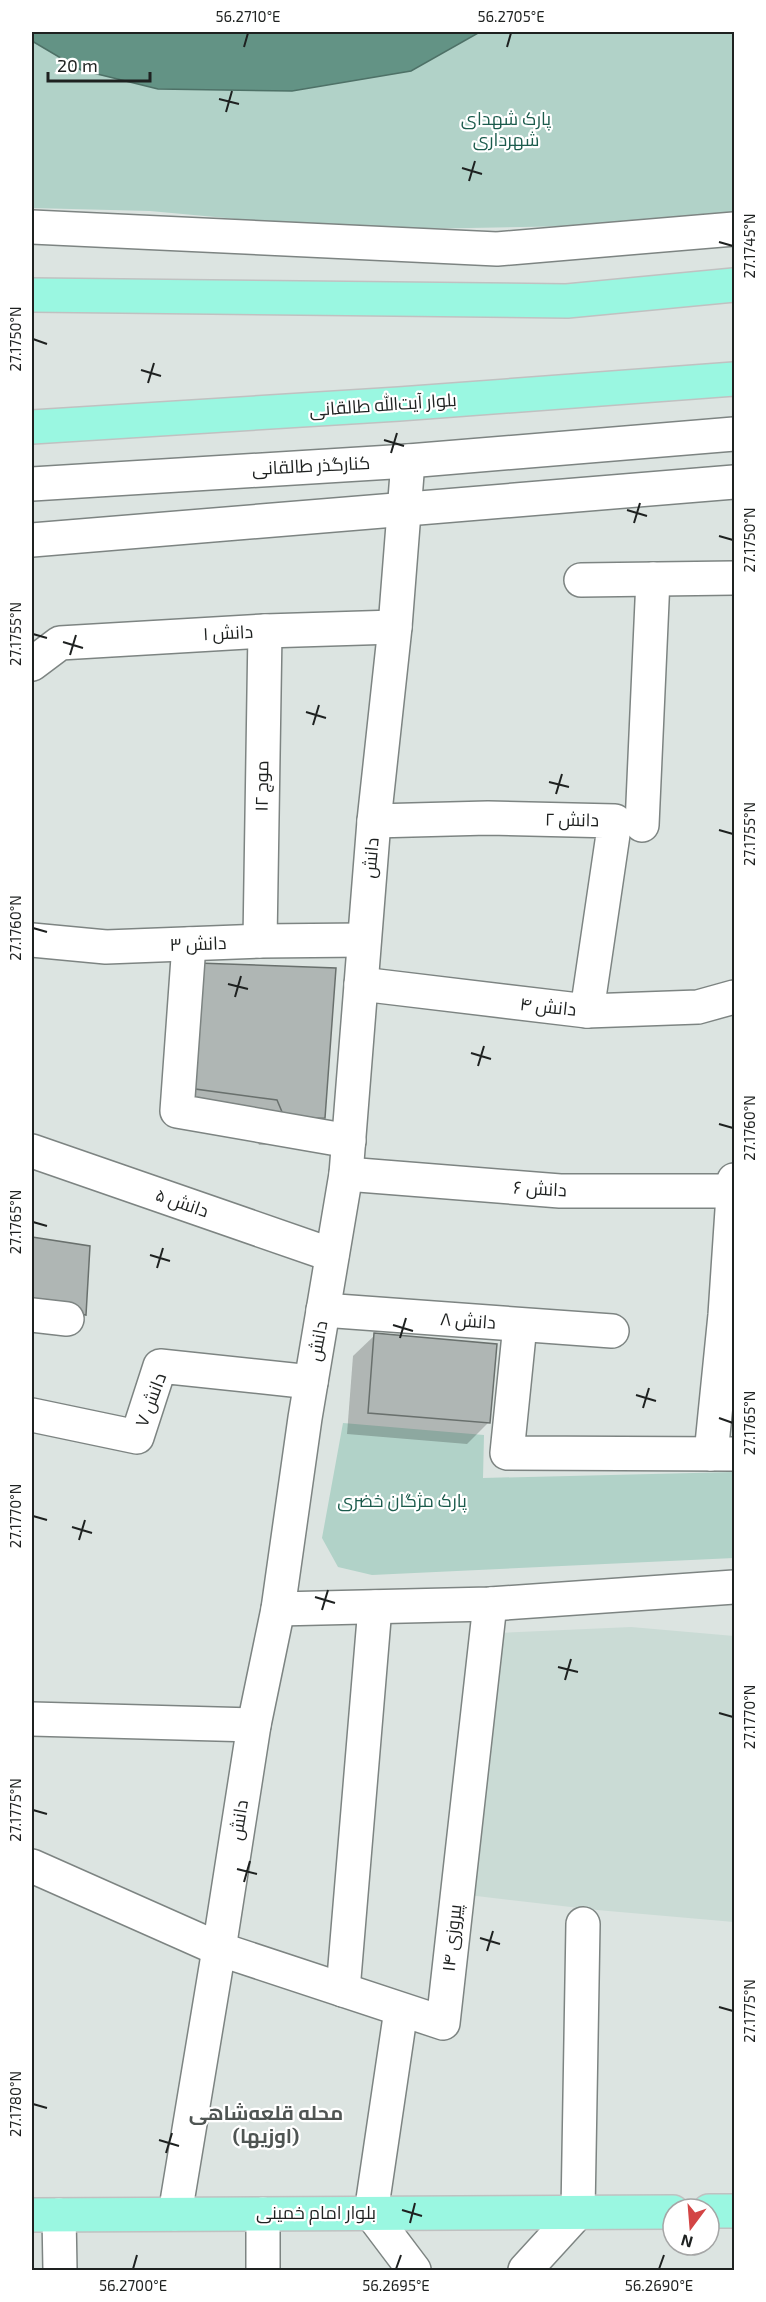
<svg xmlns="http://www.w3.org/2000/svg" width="766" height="2302" font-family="'Exo 2',Cairo,sans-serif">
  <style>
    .built { fill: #cadbd5 }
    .green { fill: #b1d2c8 }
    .water { fill: #639385; stroke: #4e7167; stroke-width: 1.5 }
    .shadow { fill: #0003 }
    .building { fill: #afb6b4; stroke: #69706d; stroke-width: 1.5 }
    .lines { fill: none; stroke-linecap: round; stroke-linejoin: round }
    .street-casing { stroke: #7d8482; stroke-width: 36 }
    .secondary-casing { stroke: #7d8482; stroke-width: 36 }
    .primary-casing { stroke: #c0c1c1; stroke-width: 36 }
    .street { stroke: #fff; stroke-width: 33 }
    .secondary { stroke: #fff; stroke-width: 33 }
    .primary { stroke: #9af7e1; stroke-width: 33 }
    .ticks { fill: none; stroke: #1e2120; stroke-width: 2 }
    .labels { text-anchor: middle; stroke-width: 4.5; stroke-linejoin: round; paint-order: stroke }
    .park-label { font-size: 18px; fill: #1b5b4c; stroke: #fff }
    .street-label { font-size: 18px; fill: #1e2120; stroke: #fff }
    .neighbourhood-label { font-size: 20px; font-weight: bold; fill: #4f5553; stroke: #fff }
    .neatline { fill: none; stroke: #1e2120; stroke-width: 2 }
    .ticks-label { font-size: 15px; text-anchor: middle; fill: #1e2120 }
  </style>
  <rect width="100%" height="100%" fill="#dce4e1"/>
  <!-- built -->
  <path class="built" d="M631,1627L734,1636V1922L597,1910L468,1895L498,1633Z"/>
  <!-- green -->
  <g class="green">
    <path d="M480,32H734V215L577,226L411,229L301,225L150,211L32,208V41L81,70L158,89L292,91L411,71Z"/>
    <path d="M343,1423L484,1435L483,1478L734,1472V1558L372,1575L338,1567L322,1538Z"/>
  </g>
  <!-- water -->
  <path class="water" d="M32,32H480L411,71L292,91L158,89L81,70L32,41Z"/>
  <!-- shadow -->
  <g class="shadow">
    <path d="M198,965L323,1118L297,1144L259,1145L251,1126L163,1114Z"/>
    <path d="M32,1238L88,1248L84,1315L63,1336L32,1330Z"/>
    <path d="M375,1335L488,1423L467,1444L347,1434L353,1356Z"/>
  </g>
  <!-- building -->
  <g class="building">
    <path d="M197,963L336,968L325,1118L285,1119L277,1100L188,1088Z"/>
    <path d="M32,1237L90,1246L86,1315L47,1308L32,1313Z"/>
    <path d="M374,1333L497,1344L490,1423L368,1413Z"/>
  </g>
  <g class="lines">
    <defs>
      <g id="street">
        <path d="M32,540L734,482"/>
        <path d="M581,580L734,578"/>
        <path d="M32,664L60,643L265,631L395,627"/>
        <path d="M374,821L488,818L615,821L587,1011"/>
        <path d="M642,825L653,579"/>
        <path d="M32,940L106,947L260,941L364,940"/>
        <path d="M260,941L265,631"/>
        <path d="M189,944L177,1111L349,1141"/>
        <path d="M361,984L587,1011L698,1007L734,997"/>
        <path d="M32,1151L332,1255"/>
        <path d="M346,1174L560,1191H734"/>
        <path d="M323,1310L612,1331"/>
        <path d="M32,1315L67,1319"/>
        <path d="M520,1325L507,1453L734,1454"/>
        <path d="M32,1415L137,1437L160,1366L311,1382"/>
        <path d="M711,1454L725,1315L734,1180"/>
        <path d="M278,1609L490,1604L734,1587"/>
        <path d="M32,1719L254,1725"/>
        <path d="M32,1866L219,1949L443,2023L490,1604"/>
        <path d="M343,1990L375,1607"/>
        <path d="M401,2010L371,2213L414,2270"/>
        <path d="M263,2214V2270"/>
        <path d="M59,2215L60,2270"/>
        <path d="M525,2270L578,2212L583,1924"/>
      </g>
      <g id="secondary">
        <path d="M32,227L497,249L734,229"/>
        <path d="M32,484L408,461L734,434"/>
        <path d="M175,2214L219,1949L254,1725L278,1609L305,1418L346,1174L374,821L395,627L408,461"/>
      </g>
      <g id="primary">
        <path d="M32,295L567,301L734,285"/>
        <path d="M32,427L399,404L734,379"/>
        <path d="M709,2211H734"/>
        <path d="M32,2215L673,2212"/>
      </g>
    </defs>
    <!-- street casing -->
    <use href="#street" class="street-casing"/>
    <!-- secondary casing -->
    <use href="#secondary" class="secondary-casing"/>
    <!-- primary casing -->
    <use href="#primary" class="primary-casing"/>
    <!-- street -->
    <use href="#street" class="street"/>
    <!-- secondary -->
    <use href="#secondary" class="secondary"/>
    <!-- primary -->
    <use href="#primary" class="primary"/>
  </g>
  <!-- ticks -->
  <path class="ticks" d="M244,47L248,33M507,47L511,33M219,99L239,104M226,112L232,91M462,168L482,174M469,181L475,161M719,242L733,246M33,339L47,344M141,370L161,376M148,383L154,363M384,440L404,446M391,453L397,433M627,510L647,516M634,523L640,503M719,536L733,540M33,634L47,638M63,642L83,648M70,655L76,635M306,712L326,718M313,725L319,705M549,782L569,787M556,794L562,774M719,830L733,834M33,928L47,932M228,984L248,989M235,997L241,976M471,1053L491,1059M478,1066L484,1046M719,1124L733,1128M33,1222L47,1226M150,1255L170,1261M157,1268L163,1248M393,1325L413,1331M400,1338L406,1318M636,1395L656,1401M643,1408L649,1388M719,1418L733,1423M33,1516L47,1520M72,1527L92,1533M79,1540L85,1520M315,1597L335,1603M322,1610L328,1590M558,1667L578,1672M565,1680L571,1659M719,1713L733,1717M33,1810L47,1814M237,1869L257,1874M244,1882L250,1861M480,1938L500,1944M487,1951L493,1931M719,2007L733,2011M33,2104L47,2108M159,2140L179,2146M166,2153L172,2133M402,2210L422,2216M410,2223L415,2203M133,2269L137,2255M396,2269L401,2255M659,2269L664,2255"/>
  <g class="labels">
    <!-- park labels -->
    <g class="park-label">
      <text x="506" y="125">پارک شهدای<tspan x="506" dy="21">شهرداری</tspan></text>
      <text x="402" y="1507">پارک مژگان خضری</text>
    </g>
    <!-- street labels -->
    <g class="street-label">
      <text transform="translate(383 405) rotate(-4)" y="6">بلوار آیت‌الله طالقانی</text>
      <text transform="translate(311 466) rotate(-3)" y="6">کنارگذر طالقانی</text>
      <text transform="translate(228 633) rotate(-3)" y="6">دانش ۱</text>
      <text transform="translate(262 786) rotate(-89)" y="6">موج ۱۲</text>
      <text transform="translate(572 820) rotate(1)" y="6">دانش ۲</text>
      <text transform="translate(371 858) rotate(-85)" y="6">دانش</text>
      <text transform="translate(198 944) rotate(-2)" y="6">دانش ۳</text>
      <text transform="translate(548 1007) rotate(6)" y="6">دانش ۴</text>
      <text transform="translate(540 1189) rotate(3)" y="6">دانش ۶</text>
      <text transform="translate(182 1203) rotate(19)" y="6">دانش ۵</text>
      <text transform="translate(468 1321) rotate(4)" y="6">دانش ۸</text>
      <text transform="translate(318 1341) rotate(-80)" y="6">دانش</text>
      <text transform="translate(151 1400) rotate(-69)" y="6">دانش ۷</text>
      <text transform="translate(239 1820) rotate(-81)" y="6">دانش</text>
      <text transform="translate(452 1938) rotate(-84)" y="6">پیروزی ۱۴</text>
      <text x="316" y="2219">بلوار امام خمینی</text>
    </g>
    <!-- neighbourhood labels -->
    <g class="neighbourhood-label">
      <text x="266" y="2120">محله قلعه‌شاهی<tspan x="266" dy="23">(اوزیها)</tspan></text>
    </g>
  </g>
  <!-- border -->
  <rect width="766" height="2302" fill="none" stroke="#ffffff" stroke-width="66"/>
  <!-- north arrow -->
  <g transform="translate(691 2227) rotate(196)"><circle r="28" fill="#ffffff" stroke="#a5a6a6" stroke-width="1.5"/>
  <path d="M0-4.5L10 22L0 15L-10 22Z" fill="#d34444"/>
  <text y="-9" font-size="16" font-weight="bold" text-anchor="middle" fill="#1e2120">N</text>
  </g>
  <!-- scale -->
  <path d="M48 72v9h102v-9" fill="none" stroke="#1e2120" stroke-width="3"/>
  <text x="57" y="72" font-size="18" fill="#1e2120" stroke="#ffffff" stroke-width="4.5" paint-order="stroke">20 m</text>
  <rect x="33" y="33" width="700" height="2236" class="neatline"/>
  <g class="ticks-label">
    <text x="248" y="22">56.2710°E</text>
    <text x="511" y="22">56.2705°E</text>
    <text transform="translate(750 246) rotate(-90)" y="5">27.1745°N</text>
    <text transform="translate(16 339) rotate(-90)" y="5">27.1750°N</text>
    <text transform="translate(750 540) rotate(-90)" y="5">27.1750°N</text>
    <text transform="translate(16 634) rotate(-90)" y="5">27.1755°N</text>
    <text transform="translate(750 834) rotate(-90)" y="5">27.1755°N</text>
    <text transform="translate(16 928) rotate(-90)" y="5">27.1760°N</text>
    <text transform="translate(750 1128) rotate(-90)" y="5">27.1760°N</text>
    <text transform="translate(16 1222) rotate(-90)" y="5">27.1765°N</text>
    <text transform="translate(750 1423) rotate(-90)" y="5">27.1765°N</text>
    <text transform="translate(16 1516) rotate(-90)" y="5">27.1770°N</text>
    <text transform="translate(750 1717) rotate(-90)" y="5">27.1770°N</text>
    <text transform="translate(16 1810) rotate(-90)" y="5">27.1775°N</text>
    <text transform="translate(750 2011) rotate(-90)" y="5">27.1775°N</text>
    <text transform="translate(16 2104) rotate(-90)" y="5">27.1780°N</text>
    <text x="133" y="2291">56.2700°E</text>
    <text x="396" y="2291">56.2695°E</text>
    <text x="659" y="2291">56.2690°E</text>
  </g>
</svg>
